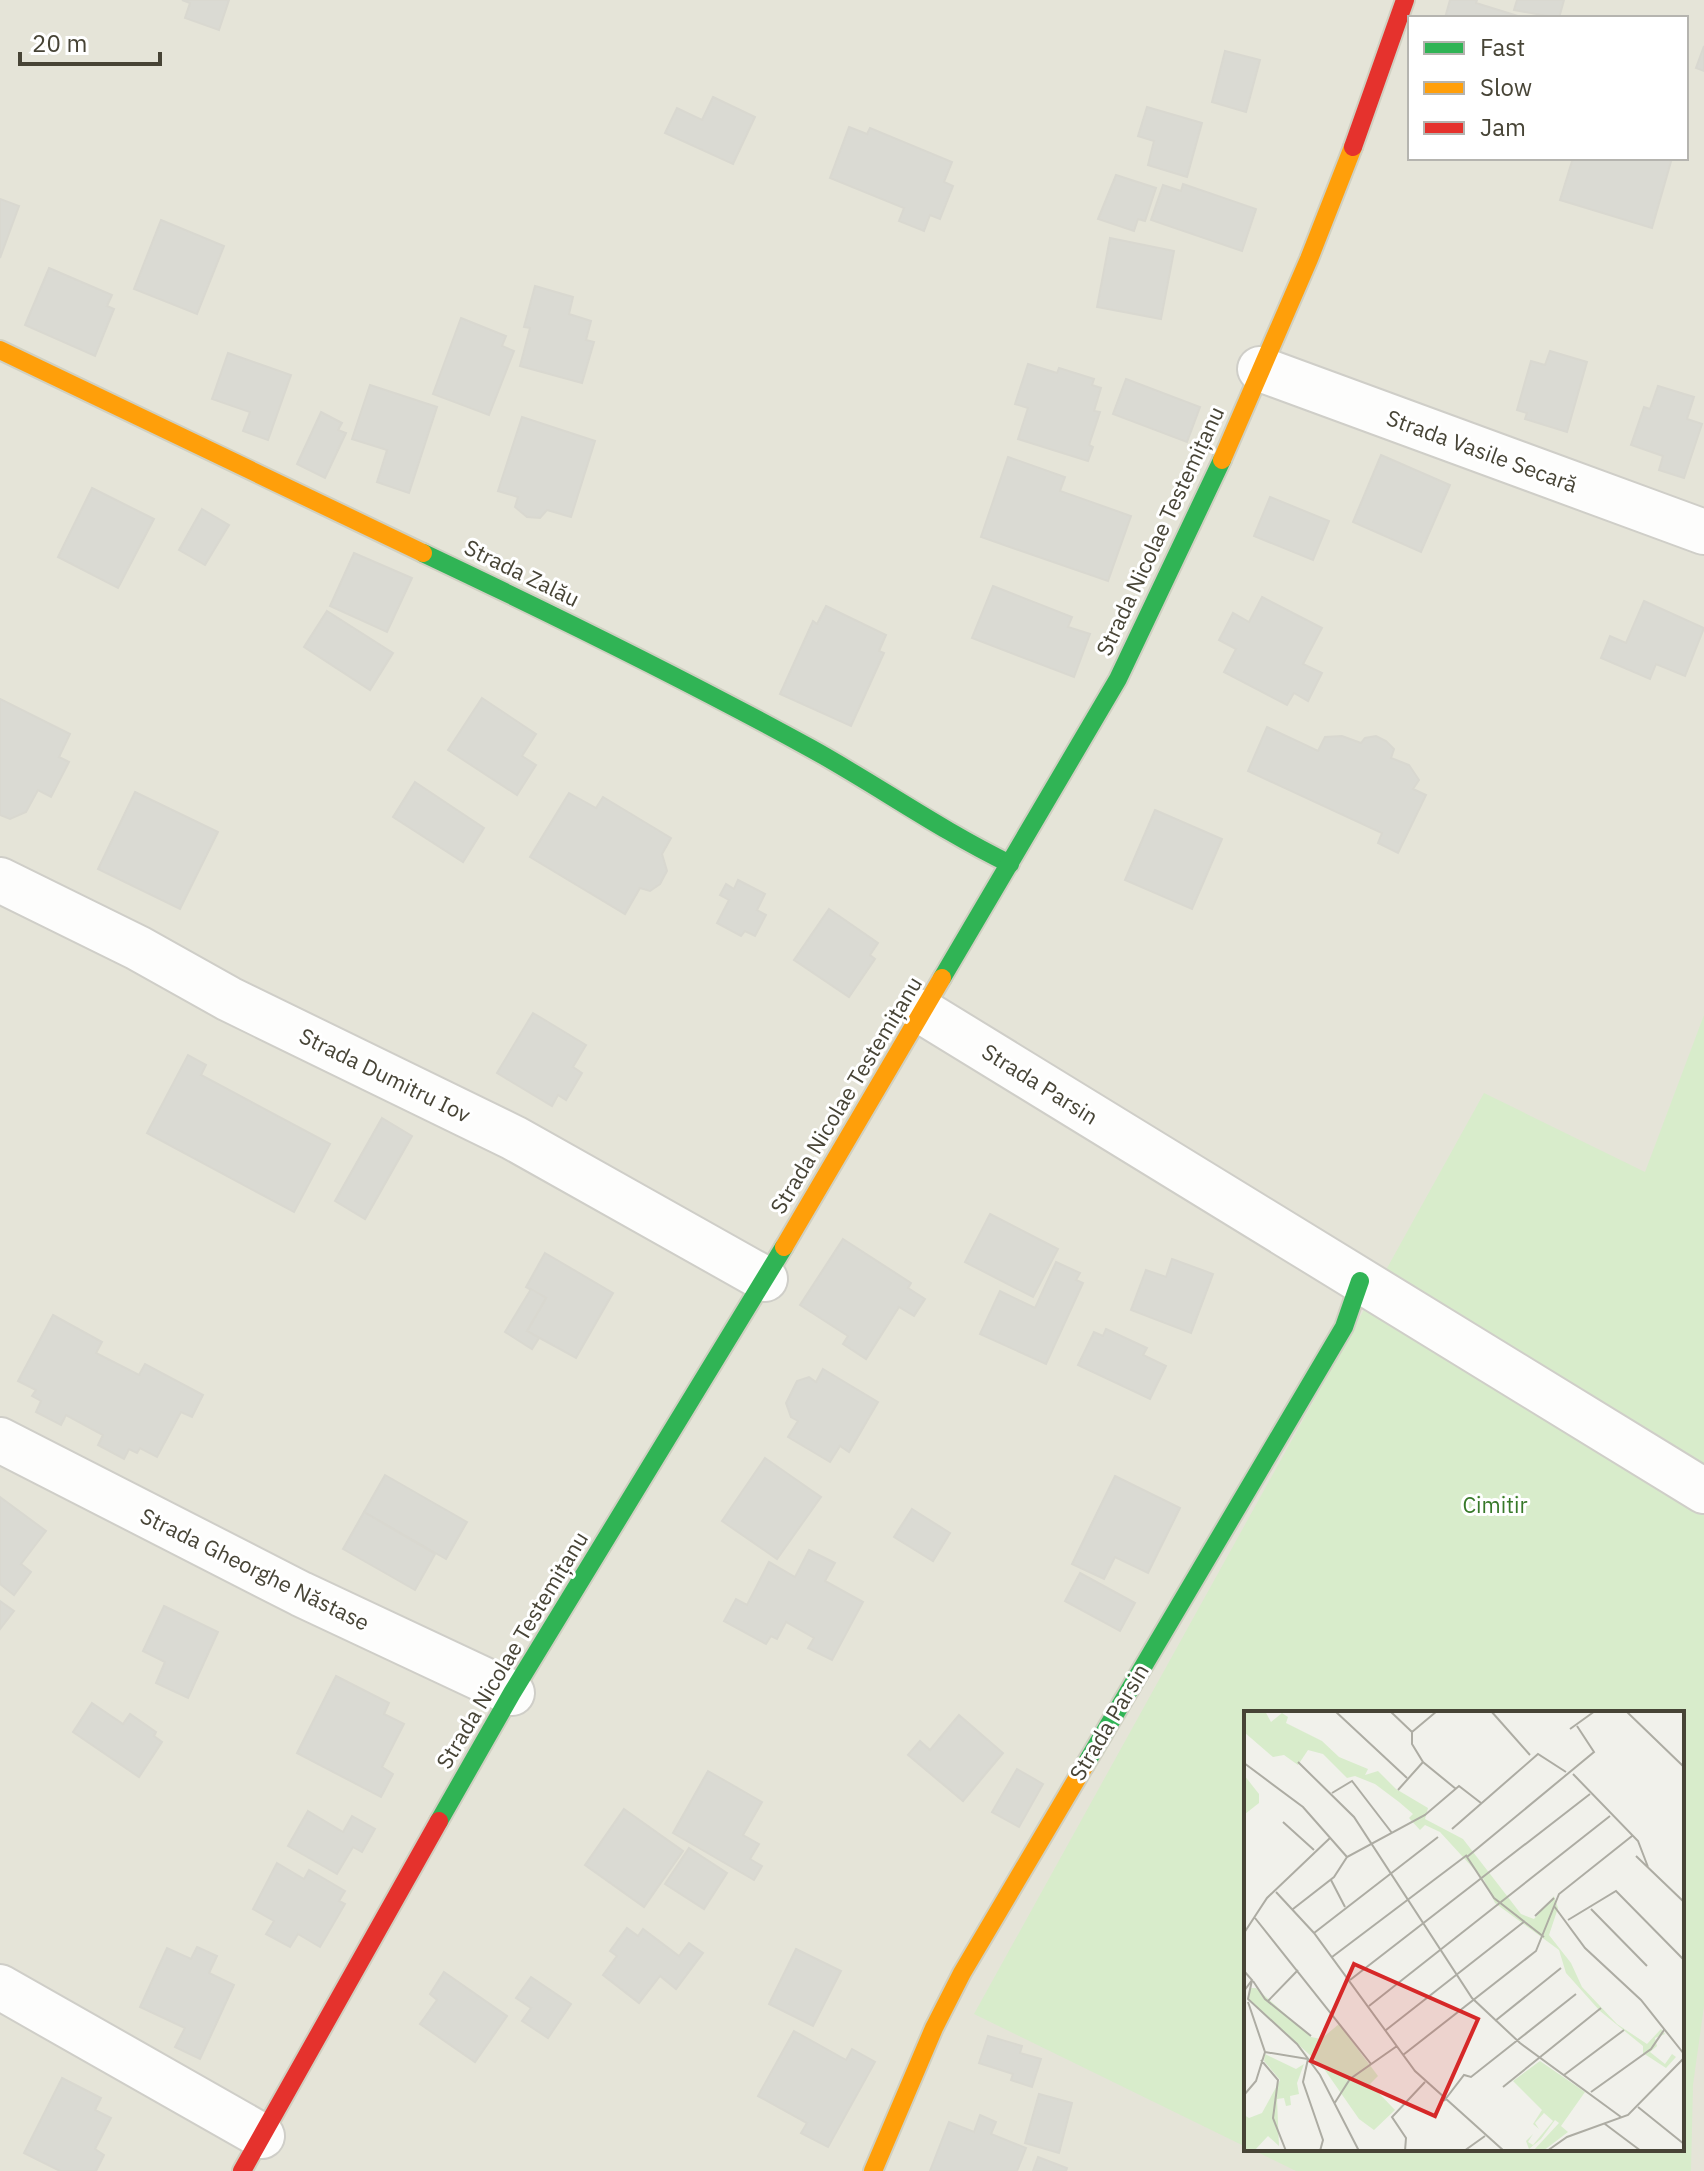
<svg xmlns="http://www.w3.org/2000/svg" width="1704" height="2171" font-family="'IBM Plex Sans',sans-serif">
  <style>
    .residential { fill: #e5e4d8; fill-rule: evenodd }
    .green { fill: #d8eccb }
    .building { fill: #dadad3; stroke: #d9d8d0; stroke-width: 2 }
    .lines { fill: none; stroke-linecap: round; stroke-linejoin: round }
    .street-casing { stroke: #cfcec8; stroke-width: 48 }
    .fast-casing { stroke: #d0d0c2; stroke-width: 22 }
    .slow-casing { stroke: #d0d0c2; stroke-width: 22 }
    .jam-casing { stroke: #d0d0c2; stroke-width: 22 }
    .street { stroke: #fdfdfc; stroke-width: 44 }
    .fast { stroke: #30b455; stroke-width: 18 }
    .slow { stroke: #ff9f0a; stroke-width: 18 }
    .jam { stroke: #e5322d; stroke-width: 18 }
    .labels { text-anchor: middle; stroke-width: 6; stroke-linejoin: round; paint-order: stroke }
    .street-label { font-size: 22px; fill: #474436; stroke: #fff }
    .park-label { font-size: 22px; fill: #377929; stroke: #fff }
    .inset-road { fill: none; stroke: #adaca3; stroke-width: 2 }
    .view { fill: #d62828; fill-opacity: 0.15; stroke: #d62828; stroke-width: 4 }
    .inset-edge { fill: none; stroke: #474436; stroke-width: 4 }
  </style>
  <rect width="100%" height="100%" fill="#f1f1eb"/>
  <!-- residential -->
  <path class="residential" d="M0,0H1704V2171H0ZM1410,18H1686V158H1410ZM1246,1713H1682V2149H1246Z"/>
  <!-- green -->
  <path class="green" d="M1704,1015V2006L1693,2085L1691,2171H1296L1251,2149H1682V1713H1246V2147L974,2014L1484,1093L1645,1172Z"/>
  <!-- building -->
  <g class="building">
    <path d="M182,0H229L219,30L185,18L190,3Z"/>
    <path d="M1450,0H1477L1476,3L1521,17L1445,18Z"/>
    <path d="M1517,0H1564L1559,18L1514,10Z"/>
    <path d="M1704,46V71L1696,68Z"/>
    <path d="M1225,51L1260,60L1246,112L1212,102Z"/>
    <path d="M713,97L755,117L733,164L665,133L677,108L702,120Z"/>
    <path d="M1147,107L1202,123L1187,177L1148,165L1154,141L1138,136Z"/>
    <path d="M849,127L867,134L870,128L952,162L944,182L953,186L940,219L930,215L924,231L899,221L904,208L830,178Z"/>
    <path d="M1573,158H1672L1652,228L1560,200Z"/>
    <path d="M1116,175L1156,188L1145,221L1138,219L1134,231L1098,219Z"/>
    <path d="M1183,184L1256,209L1242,251L1151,220L1163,185L1181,191Z"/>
    <path d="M0,199L19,206L0,258Z"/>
    <path d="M161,220L224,246L197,314L134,289Z"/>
    <path d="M1110,238L1174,251L1161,319L1097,307Z"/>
    <path d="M49,268L112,295L107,306L114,309L95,356L25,325Z"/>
    <path d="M535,286L573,297L569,314L591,321L586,340L594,342L582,383L520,366L530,328L524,327Z"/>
    <path d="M461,318L506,336L502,346L514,351L489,415L433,394Z"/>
    <path d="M1550,351L1587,362L1567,432L1525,419L1527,413L1517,410L1531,361L1545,365Z"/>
    <path d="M228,353L291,375L268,440L243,431L250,412L212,399Z"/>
    <path d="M1028,364L1057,373L1059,368L1094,379L1092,385L1101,388L1094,411L1100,412L1089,445L1093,447L1088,461L1018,439L1028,408L1015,404Z"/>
    <path d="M1126,379L1200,407L1187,442L1113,414Z"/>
    <path d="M370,385L437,407L409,493L377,482L387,450L352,439Z"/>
    <path d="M1658,386L1694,397L1687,419L1702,424L1684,478L1659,470L1663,456L1631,445L1644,407L1650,409Z"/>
    <path d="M321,412L342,423L338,430L346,433L325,478L297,464Z"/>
    <path d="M522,417L595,441L571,517L547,510L540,518L527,517L515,507L518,497L498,491Z"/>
    <path d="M1381,455L1450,485L1421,552L1353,522Z"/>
    <path d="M1008,457L1065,477L1060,491L1131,516L1108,581L981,537Z"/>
    <path d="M92,488L154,519L118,588L58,557Z"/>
    <path d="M1270,497L1329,521L1313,560L1254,536Z"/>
    <path d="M202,509L229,525L205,565L179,550Z"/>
    <path d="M354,553L412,578L387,632L330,606Z"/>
    <path d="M993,586L1072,617L1068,627L1090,634L1074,677L972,638Z"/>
    <path d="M1262,597L1322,628L1303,664L1322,673L1308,701L1294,693L1287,705L1224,672L1236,649L1219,640L1233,613L1249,622Z"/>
    <path d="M1644,601L1704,628L1685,676L1656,664L1650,679L1601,658L1610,636L1626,643Z"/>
    <path d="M826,606L886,635L879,651L884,653L851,726L780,694L813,621L817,624Z"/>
    <path d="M327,611L393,653L370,690L304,647Z"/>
    <path d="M482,698L536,734L522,756L536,765L517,795L448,750Z"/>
    <path d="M0,699L70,734L59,757L69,762L51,797L38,790L26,812L10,819L0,815Z"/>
    <path d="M1267,727L1318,751L1325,737L1342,736L1361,743L1365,738L1376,736L1386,741L1394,749L1391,758L1409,765L1419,780L1413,789L1426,795L1398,853L1378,843L1382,833L1248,771Z"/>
    <path d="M415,782L484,828L463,862L393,817Z"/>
    <path d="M135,792L218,832L180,909L98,869Z"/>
    <path d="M569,793L596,808L603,797L671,838L662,854L667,871L660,884L650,891L640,888L625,914L530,857Z"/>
    <path d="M1155,810L1222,839L1192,909L1125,880Z"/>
    <path d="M738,880L765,894L757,910L766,915L755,936L745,931L741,936L717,923L729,900L720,895L726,884L734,889Z"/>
    <path d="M829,909L878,943L870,955L875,959L849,997L794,960Z"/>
    <path d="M533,1013L586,1045L573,1067L582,1073L566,1100L558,1095L552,1106L497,1073Z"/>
    <path d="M188,1055L206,1065L201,1075L330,1144L294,1212L147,1133Z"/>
    <path d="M382,1118L412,1136L365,1219L335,1201Z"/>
    <path d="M990,1214L1058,1249L1033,1297L965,1262Z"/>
    <path d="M843,1239L911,1283L908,1288L925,1299L914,1316L899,1307L866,1359L843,1344L848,1336L800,1305Z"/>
    <path d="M545,1253L613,1293L576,1358L527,1331L546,1298L526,1287Z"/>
    <path d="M1172,1259L1213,1274L1191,1333L1131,1310L1146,1270L1166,1277Z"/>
    <path d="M1056,1262L1080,1273L1076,1280L1083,1283L1046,1364L980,1334L1000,1291L1035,1308Z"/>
    <path d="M531,1289L546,1298L527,1331L539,1338L532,1349L505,1332Z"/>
    <path d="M53,1315L102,1342L96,1353L139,1375L145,1364L203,1395L192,1417L181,1412L157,1457L140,1448L137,1453L129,1449L124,1459L98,1445L103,1435L66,1415L61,1425L36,1412L41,1401L32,1396L36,1390L18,1381Z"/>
    <path d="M1106,1329L1147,1348L1143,1355L1166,1366L1150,1399L1078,1365L1094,1332L1103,1336Z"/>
    <path d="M823,1369L878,1402L849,1452L840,1446L830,1462L788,1437L798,1421L791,1417L786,1403L797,1381L809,1377L816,1382Z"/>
    <path d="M765,1458L821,1497L777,1559L722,1521Z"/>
    <path d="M385,1475L467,1522L446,1559L364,1512Z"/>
    <path d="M1115,1476L1180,1508L1148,1573L1115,1557L1104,1579L1072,1564Z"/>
    <path d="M0,1497L46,1531L21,1564L31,1572L14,1595L0,1584Z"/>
    <path d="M912,1509L950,1533L933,1561L894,1537Z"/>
    <path d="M364,1512L435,1554L415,1590L343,1549Z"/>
    <path d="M809,1550L835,1563L825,1581L863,1602L832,1660L808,1648L814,1638L786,1622L777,1639L771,1636L766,1644L724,1621L736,1599L747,1605L769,1562L795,1577Z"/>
    <path d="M1080,1573L1135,1603L1120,1631L1065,1601Z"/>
    <path d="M0,1601L14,1611L0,1629Z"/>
    <path d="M164,1606L218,1632L188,1698L156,1683L165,1662L143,1651Z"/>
    <path d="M336,1676L389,1703L384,1714L404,1724L382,1767L393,1774L381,1797L297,1753Z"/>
    <path d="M92,1703L123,1724L130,1714L156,1732L154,1736L162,1742L139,1777L73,1732Z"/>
    <path d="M959,1715L1003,1753L963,1801L908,1755L920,1741L930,1750Z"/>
    <path d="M1017,1769L1043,1784L1019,1827L992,1812Z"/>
    <path d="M708,1771L762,1802L743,1835L759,1844L750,1859L762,1866L754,1880L673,1833Z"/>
    <path d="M624,1809L683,1851L644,1907L585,1865Z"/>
    <path d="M308,1811L343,1832L352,1816L375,1829L362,1852L353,1847L337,1874L288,1846Z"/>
    <path d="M689,1848L727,1873L704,1909L665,1884Z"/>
    <path d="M277,1863L304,1879L309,1870L345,1891L339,1901L345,1904L320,1947L298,1934L290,1947L266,1934L274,1921L253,1909Z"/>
    <path d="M627,1928L638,1936L643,1929L679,1956L689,1943L703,1953L676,1989L660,1976L639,2003L603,1975L617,1956L610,1951Z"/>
    <path d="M197,1947L217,1956L209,1973L234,1985L200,2059L175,2047L185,2028L140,2007L167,1948L191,1959Z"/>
    <path d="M796,1949L841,1971L813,2026L769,2004Z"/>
    <path d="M444,1972L507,2016L475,2062L420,2024L437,2000L430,1994Z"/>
    <path d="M531,1977L571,2004L548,2038L522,2021L531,2008L516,1998Z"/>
    <path d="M794,2031L846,2060L852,2049L875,2062L828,2147L801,2133L807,2123L758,2096Z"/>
    <path d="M988,2036L1022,2046L1020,2053L1041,2059L1032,2087L1011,2080L1013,2074L979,2063Z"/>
    <path d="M62,2078L101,2098L95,2110L111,2118L95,2149L104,2155L96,2171H60L24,2153Z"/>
    <path d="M1039,2094L1072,2103L1059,2153L1025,2143Z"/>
    <path d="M980,2115L996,2122L991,2134L1026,2148L1017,2171H930L949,2122L974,2132Z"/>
    <path d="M1038,2157L1067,2168L1066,2171H1033Z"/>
  </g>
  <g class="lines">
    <defs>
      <g id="street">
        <path d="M1260,369L1704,532"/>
        <path d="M0,880L138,948L229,999L514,1138L765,1279"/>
        <path d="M923,1012L1704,1491"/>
        <path d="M0,1440L301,1594L512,1693"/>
        <path d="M0,1987L262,2136"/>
      </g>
      <g id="fast">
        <path d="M423,553C554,615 683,678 810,748C877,785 940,830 1010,864"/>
        <path d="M942,978L1118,679L1222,460"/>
        <path d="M1085,1765L1344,1327L1360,1281"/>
        <path d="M439,1821L512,1693L784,1247"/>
      </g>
      <g id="slow">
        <path d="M0,350L423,553"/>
        <path d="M1222,460L1309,259L1353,147"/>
        <path d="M784,1247L942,978"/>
        <path d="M873,2171L934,2028L962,1973L1085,1765"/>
      </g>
      <g id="jam">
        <path d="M1353,147L1405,0"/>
        <path d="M242,2171L439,1821"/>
      </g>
    </defs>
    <!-- street casing -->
    <use href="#street" class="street-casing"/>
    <!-- fast casing -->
    <use href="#fast" class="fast-casing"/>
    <!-- slow casing -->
    <use href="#slow" class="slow-casing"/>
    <!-- jam casing -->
    <use href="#jam" class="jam-casing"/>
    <!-- street -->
    <use href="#street" class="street"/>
    <!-- fast -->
    <use href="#fast" class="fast"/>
    <!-- slow -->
    <use href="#slow" class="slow"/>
    <!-- jam -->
    <use href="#jam" class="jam"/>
  </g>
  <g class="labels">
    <!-- street labels -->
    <g class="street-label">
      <text transform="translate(1482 451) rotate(20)" y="8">Strada Vasile Secară</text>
      <text transform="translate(1160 531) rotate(-65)" y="8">Strada Nicolae Testemițanu</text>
      <text transform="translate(522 573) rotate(26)" y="8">Strada Zalău</text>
      <text transform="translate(385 1075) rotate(26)" y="8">Strada Dumitru Iov</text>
      <text transform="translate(1040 1084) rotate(32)" y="8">Strada Parsin</text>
      <text transform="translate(846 1095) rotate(-59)" y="8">Strada Nicolae Testemițanu</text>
      <text transform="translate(255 1569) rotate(26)" y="8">Strada Gheorghe Năstase</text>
      <text transform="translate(512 1650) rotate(-59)" y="8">Strada Nicolae Testemițanu</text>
      <text transform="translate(1109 1722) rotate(-59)" y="8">Strada Parsin</text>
    </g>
    <!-- park labels -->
    <g class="park-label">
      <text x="1495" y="1513">Cimitir</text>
    </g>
  </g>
  <!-- overview -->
  <g transform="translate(1244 1711)">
    <rect width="440" height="440" fill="#f1f1eb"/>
    <path d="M0,0H21L27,11L38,2L44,6L42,12L78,30L95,46L124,58L121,64L134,60L152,78L184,97L181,108L219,128L277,203L290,208L310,185L314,197L305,224L327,252L338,276L373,313L403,333L417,318L421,323L411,327L413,335L406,341L421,353L428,343L432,346L422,357L399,342V335L356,300L322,262L315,239L251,192L240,169L196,121L181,114L176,119L165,107L169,103L155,91L131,73L111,65L103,67L79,43L64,39L54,54L40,44L29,46L0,21ZM0,64L15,83V92L1,103ZM6,277H12L67,326L77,328L95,313L134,365L126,373L151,399L130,419L115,408L78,355L5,289ZM21,343L52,358L60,353L53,372L55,383L46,385L47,394L42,395L40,387L33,388L35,435L24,425L10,440H0V404L5,407L18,402L36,369L20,350ZM296,350L341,381L317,415L324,421L299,440H289L315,412L311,409L297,428L285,438L282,430L289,423L284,431L289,434L309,410L300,402L291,412L295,418L289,413L298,399L269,370Z" fill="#d8eccb"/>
    <path class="inset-road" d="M91,0L163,67M146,0L168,21M247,0L286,44M382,0L440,56M326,18L351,0M168,21V33L179,51L212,78M168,21L193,0M54,51L110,106L228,287L276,332L377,406M0,52L59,96L103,146M329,63L394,130L404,156M154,79L179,51M88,82L108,70L148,122M39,111L70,139M208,118L294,43L322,61M392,145L440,191M87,169L101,196M32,181L70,222L171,360L260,440M310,195L341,237L397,289L440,343M49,198L90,166L103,146L181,104L215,75L237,92M347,198L403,255M291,205L310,187M11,207L127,353M324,209L372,180L440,249M0,222L23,187L86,127M70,222L194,126M300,226L250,187L223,146L350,41L333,15M88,246L223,144M0,260L8,269L0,280M8,269L4,288L53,333L76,364L115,440M106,269L346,83M9,270L21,288L67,325M24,290L54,259M125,295L366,105M251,310L317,257M142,319L281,210M21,341L64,348L59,371L79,429L76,440M159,344L292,240L315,183L388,125M17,349L34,369L29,407L42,440M320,364L380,319M259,376L357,297M347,381L407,338L420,319M0,384L12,370L21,341L4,291M200,390L220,364L227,366L332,283M90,393L106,368L153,335M394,396L440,433M361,413L397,440M161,440L162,427L148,406L181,371M220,440L241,425M303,440L323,426L384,404L440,347"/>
    <path class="view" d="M110,253L234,308L191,405L67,350Z"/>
    <rect width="440" height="440" class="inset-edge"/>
  </g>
  <!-- legend -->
  <rect x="1408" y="16" width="280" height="144" fill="#ffffff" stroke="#b5b4af" stroke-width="2"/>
  <rect x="1424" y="42" width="40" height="12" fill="#30b455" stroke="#b5b4af" stroke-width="2"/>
  <text x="1480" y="56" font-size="24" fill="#474436">Fast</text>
  <rect x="1424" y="82" width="40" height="12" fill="#ff9f0a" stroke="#b5b4af" stroke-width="2"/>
  <text x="1480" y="96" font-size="24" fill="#474436">Slow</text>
  <rect x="1424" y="122" width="40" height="12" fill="#e5322d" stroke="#b5b4af" stroke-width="2"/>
  <text x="1480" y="136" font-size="24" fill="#474436">Jam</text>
  <!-- scale -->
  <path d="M20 52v12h140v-12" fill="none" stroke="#474436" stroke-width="4"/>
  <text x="32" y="52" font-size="24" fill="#474436" stroke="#ffffff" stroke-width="6" paint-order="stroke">20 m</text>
</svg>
